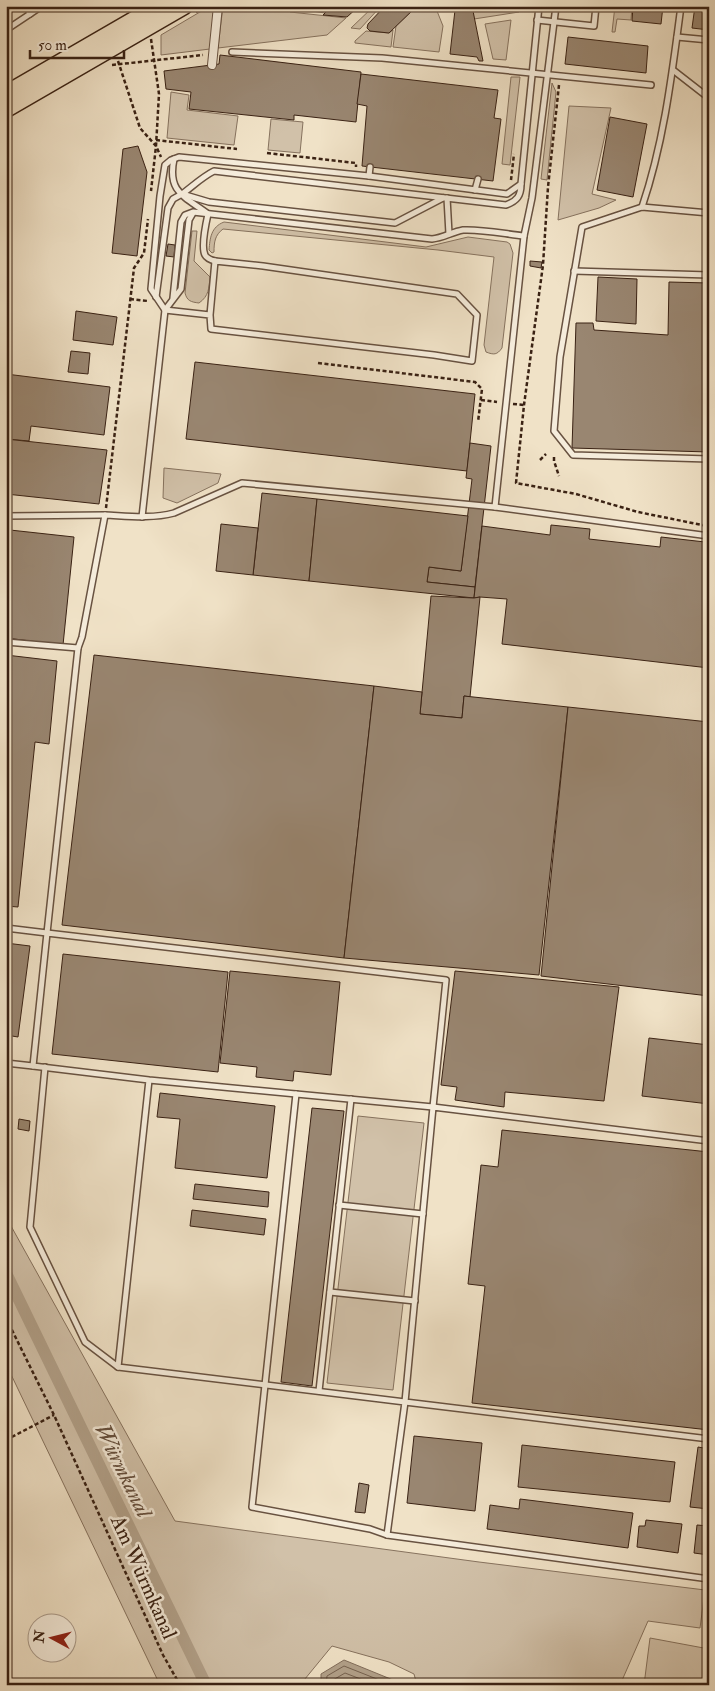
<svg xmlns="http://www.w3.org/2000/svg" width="715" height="1691" font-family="'IM FELL Double Pica',serif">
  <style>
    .green { fill: #d1c1a9; stroke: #86725e }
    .water { fill: #b2a18a; stroke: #826e5b }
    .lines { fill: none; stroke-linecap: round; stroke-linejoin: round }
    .shore { stroke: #76624f; stroke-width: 1 }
    .canal { stroke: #b2a18a; stroke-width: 12 }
    .building { fill: #998671; stroke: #3a2214 }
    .service-casing { stroke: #685241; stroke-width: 8 }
    .pedestrian-casing { stroke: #685241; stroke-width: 10 }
    .primary-casing { stroke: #3a2214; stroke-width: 19 }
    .path { stroke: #3a2214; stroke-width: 2.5; stroke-dasharray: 4 2.5; stroke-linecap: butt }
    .service { stroke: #f5ecdb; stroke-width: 5 }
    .pedestrian { stroke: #f5ecdb; stroke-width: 8 }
    .primary { stroke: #f0e2c7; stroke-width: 16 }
    .labels { text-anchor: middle; stroke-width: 5; stroke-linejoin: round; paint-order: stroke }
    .street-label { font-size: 21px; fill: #3a2214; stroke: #f5ecdb }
    .water-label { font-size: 22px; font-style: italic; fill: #644e3d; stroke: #f5ecdb }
  </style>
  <rect width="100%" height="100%" fill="#f0e2c7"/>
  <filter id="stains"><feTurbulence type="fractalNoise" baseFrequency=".004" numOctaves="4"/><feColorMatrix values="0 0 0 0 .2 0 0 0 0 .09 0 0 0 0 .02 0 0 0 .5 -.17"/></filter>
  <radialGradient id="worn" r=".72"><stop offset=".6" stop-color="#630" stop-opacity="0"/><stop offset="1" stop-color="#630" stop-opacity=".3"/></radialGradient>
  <!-- green -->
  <g class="green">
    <path d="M210,6H214L210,49L161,55V35Z"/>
    <path d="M223,6H285L290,12L346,18L327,35L218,48Z"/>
    <path d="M291,6H332L325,13L294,8Z"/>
    <path d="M374,6H381L360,29L351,28Z"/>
    <path d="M417,6H435L443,26L439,52L393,47L396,26Z"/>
    <path d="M472,6H519V12L474,19Z"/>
    <path d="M615,6H632L631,20L617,19L615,32H612Z"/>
    <path d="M511,20L506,60L493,59L485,24Z"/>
    <path d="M393,30L391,47L355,43V41L366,31L389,33Z"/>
    <path d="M511,77H520L510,165L502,164Z"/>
    <path d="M552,83L556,92L547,180L541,179Z"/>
    <path d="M171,92L189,95L187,110L238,116L234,145L167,138Z"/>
    <path d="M569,106L611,108L592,194L616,200L599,208L558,220Z"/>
    <path d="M271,119L303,122L300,153L268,150Z"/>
    <path d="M224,222L426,247L468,237L507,242L510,244L513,253L502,348C497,355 494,355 486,352L484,345L494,257L438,250L223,229C215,235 214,242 214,252L212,253L209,250C210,238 211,227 224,222Z"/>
    <path d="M192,231H197L194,261L210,277C209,288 209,296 199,303C191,302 187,301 185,293Z"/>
    <path d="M164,468L221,474L218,483L177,503L163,498Z"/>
    <path d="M358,1116L424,1123L393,1390L327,1383Z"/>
    <path d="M6,1217L175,1521L479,1562L705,1590L700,1628L648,1621L620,1685H417L414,1674L389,1662L332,1646L300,1685H160L6,1364Z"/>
    <path d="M650,1638L709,1649V1685H644Z"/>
  </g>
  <!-- water -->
  <path class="water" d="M344,1660L398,1682L401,1685H321V1674Z"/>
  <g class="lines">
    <!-- shore -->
    <g class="shore">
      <path d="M326,1685L327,1676L344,1666L392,1685"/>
      <path d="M332,1685L333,1680L345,1673L376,1685"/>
    </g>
    <!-- canal -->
    <path class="canal" d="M6,1273L206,1685"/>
  </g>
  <!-- building -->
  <g class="building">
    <path d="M332,6H359L347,17L323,15Z"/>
    <path d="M385,6H417L389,33L370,31L367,28L368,24Z"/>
    <path d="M446,6H472L483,61H479L477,57L450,54L455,10H448Z"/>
    <path d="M633,6H663L661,24L632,21Z"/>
    <path d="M695,6H709V30L692,28Z"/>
    <path d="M568,37L648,46L646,73L565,64Z"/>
    <path d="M220,55L361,72L356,122L294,115V120L189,109L191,92L166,89L164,71L219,64Z"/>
    <path d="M361,74L498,90L494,118L501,119L493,181L362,166L367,106L357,104Z"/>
    <path d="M610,117L647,124L633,197L597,190Z"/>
    <path d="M138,146L147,172L137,256L112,253L123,149Z"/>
    <path d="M168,244L175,245L174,257L166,256Z"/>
    <path d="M530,261L542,262L541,268L530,266Z"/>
    <path d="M598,277L637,279L636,324L596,321Z"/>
    <path d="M669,282L709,283V452L572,448L576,323H593L594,330L668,335Z"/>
    <path d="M76,311L117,317L113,345L73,340Z"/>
    <path d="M71,351L90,353L88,374L68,372Z"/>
    <path d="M195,362L475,394L467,471L186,439Z"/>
    <path d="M6,374L110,387L104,435L31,426L29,441L6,439Z"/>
    <path d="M6,439L107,450L99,504L6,494Z"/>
    <path d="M470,443L491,446L475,587L427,582L429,567L461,571L472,479L466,478Z"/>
    <path d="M262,493L317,499L309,581L253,575Z"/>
    <path d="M317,499L468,516L461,571L429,567L427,582L475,587L474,598L309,581Z"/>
    <path d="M221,524L258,528L253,575L216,571Z"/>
    <path d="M551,525L590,529L589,539L660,547L661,537L705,542L704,552L709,553V668L502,644L507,599L480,597L474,598L482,526L550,535Z"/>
    <path d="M10,530L74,537L63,645L6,638V564Z"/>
    <path d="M431,596L474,598L480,597L470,697L464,696L462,718L420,714Z"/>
    <path d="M6,655L57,661L49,744L35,742L18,907L6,906Z"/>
    <path d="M94,655L374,686L344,958L62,925Z"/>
    <path d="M374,686L422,692L420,714L462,718L464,696L568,707L539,975L344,958Z"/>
    <path d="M568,707L709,722V996L541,976Z"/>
    <path d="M6,943L30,946L18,1037L6,1035Z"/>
    <path d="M63,954L228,972L218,1072L52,1054Z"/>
    <path d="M230,971L340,982L331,1075L294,1071L293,1081L256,1077L257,1067L220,1063Z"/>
    <path d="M455,971L619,987L604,1101L505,1092L504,1107L455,1100L457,1087L441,1085Z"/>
    <path d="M649,1038L709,1045V1104L642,1096Z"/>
    <path d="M160,1093L275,1106L267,1178L175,1168L180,1119L157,1117Z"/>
    <path d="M312,1108L344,1111L312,1386L281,1382Z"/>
    <path d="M19,1119L30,1121L29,1131L18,1129Z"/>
    <path d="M502,1130L709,1152V1430L472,1403L485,1286L468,1284L481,1165L498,1167Z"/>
    <path d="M195,1184L269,1192L268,1207L193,1199Z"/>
    <path d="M192,1210L266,1219L264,1235L190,1226Z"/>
    <path d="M414,1436L482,1443L475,1511L407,1503Z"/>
    <path d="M522,1445L675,1462L670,1502L518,1487Z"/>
    <path d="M698,1447L709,1449V1509L690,1507Z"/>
    <path d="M359,1483L369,1485L365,1513L355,1512Z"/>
    <path d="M520,1499L633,1513L628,1548L487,1529L490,1505L519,1509Z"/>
    <path d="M646,1520L682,1524L678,1553L637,1547L639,1526H645Z"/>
    <path d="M697,1525L709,1526V1555L694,1553Z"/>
  </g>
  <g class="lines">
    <defs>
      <g id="service">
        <path d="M27,6L30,14"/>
        <path d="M537,20L594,26L596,6"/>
        <path d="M6,30L42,6"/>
        <path d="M677,37L709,40"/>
        <path d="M232,52L382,58L651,85"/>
        <path d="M673,70L709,98"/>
        <path d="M174,159C167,192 184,196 208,214C206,223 201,247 205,255C207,259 211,260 215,261"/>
        <path d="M369,176L370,167"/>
        <path d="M475,190L478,179"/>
        <path d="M182,194C193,186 202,177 214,171L506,205C517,201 521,196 521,184"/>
        <path d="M447,198L449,234"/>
        <path d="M642,207C664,142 672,74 681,6"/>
        <path d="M709,213L642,207L582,227L560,357L554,431L573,455L709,459"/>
        <path d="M574,271L709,275"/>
        <path d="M156,297L168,208L173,199L182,194L209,202L395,223L443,198"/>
        <path d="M173,298L181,222L185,215L193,212L432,239C443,238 452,232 463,230C482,229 505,234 524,236"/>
        <path d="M210,315L211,329L434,355L472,361L477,315L457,294L263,266L215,261L210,315L165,310L151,289L160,196L165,165L171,160L179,157L369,176L507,194L521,184L539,6"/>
        <path d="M495,507L709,536"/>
        <path d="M6,516L105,515"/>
        <path d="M142,517L165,310L181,289L189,220L193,213"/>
        <path d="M6,642L78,648"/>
        <path d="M6,928L47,933L78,648L82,637L105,515C128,516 151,519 174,513L242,483L495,507L524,236L532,198L556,6"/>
        <path d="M6,1063L33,1066"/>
        <path d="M45,1067L30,1227L85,1342L118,1367"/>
        <path d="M149,1080L433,1107L446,980L47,933L33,1066L149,1080L118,1367L405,1402L387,1535"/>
        <path d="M296,1094L252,1507L370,1529L387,1535L709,1579"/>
        <path d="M709,1141L433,1107L405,1402L709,1439"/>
        <path d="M339,1205L423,1214"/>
        <path d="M330,1292L415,1301"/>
        <path d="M319,1391L351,1099"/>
      </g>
      <path id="pedestrian" d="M212,65L218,6"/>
      <g id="primary">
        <path d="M6,94L158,6"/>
        <path d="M6,109L184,6"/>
      </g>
    </defs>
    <!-- service casing -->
    <use href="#service" class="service-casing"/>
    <!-- pedestrian casing -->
    <use href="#pedestrian" class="pedestrian-casing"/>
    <!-- primary casing -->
    <use href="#primary" class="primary-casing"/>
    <!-- path -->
    <g class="path">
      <path d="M196,12L206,6"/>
      <path d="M151,39L159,94L156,146L161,157"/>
      <path d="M118,61L140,128L156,146L151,191"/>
      <path d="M112,65L203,55"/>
      <path d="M559,85L548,187L543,265L524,405L516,483L576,494L638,512L707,526"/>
      <path d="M156,140L237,149"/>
      <path d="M267,153L356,163V167"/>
      <path d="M511,180L514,154"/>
      <path d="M130,299L148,301"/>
      <path d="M318,363L475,382L482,389L478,422"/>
      <path d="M481,400L497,402"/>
      <path d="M513,404L524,405"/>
      <path d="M554,457V461L559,476"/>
      <path d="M540,460L546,454"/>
      <path d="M106,508L134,268L144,253L148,219"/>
      <path d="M6,1318L54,1415L163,1655L180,1685"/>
      <path d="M6,1440L54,1415"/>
    </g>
    <!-- service -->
    <use href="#service" class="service"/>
    <!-- pedestrian -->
    <use href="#pedestrian" class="pedestrian"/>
    <!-- primary -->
    <use href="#primary" class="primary"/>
  </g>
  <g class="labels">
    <!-- street labels -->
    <g class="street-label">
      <text transform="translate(144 1577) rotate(66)" y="7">Am Würmkanal</text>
    </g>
    <!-- water labels -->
    <g class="water-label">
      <text transform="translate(124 1470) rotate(64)" y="8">Würmkanal</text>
    </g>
  </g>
  <!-- margin -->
  <rect width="715" height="1691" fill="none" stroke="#f0e2c7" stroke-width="25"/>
  <rect x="8" y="8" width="700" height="1676" fill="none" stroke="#3a2214" stroke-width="2.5"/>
  <rect x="12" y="12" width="690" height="1666" fill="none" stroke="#3a2214"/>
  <!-- north arrow -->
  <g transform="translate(52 1638) rotate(277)"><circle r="24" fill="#f5ecdb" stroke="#aa9b8b"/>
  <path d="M0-4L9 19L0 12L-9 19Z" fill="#8f2418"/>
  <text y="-8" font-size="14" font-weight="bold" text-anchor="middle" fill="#3a2214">N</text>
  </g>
  <!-- scale -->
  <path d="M30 50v8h94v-8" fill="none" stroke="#3a2214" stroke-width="2.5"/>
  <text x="38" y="50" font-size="15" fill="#3a2214" stroke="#f5ecdb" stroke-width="4" paint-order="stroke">50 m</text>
  <rect width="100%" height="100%" filter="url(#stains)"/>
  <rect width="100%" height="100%" fill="url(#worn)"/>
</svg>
